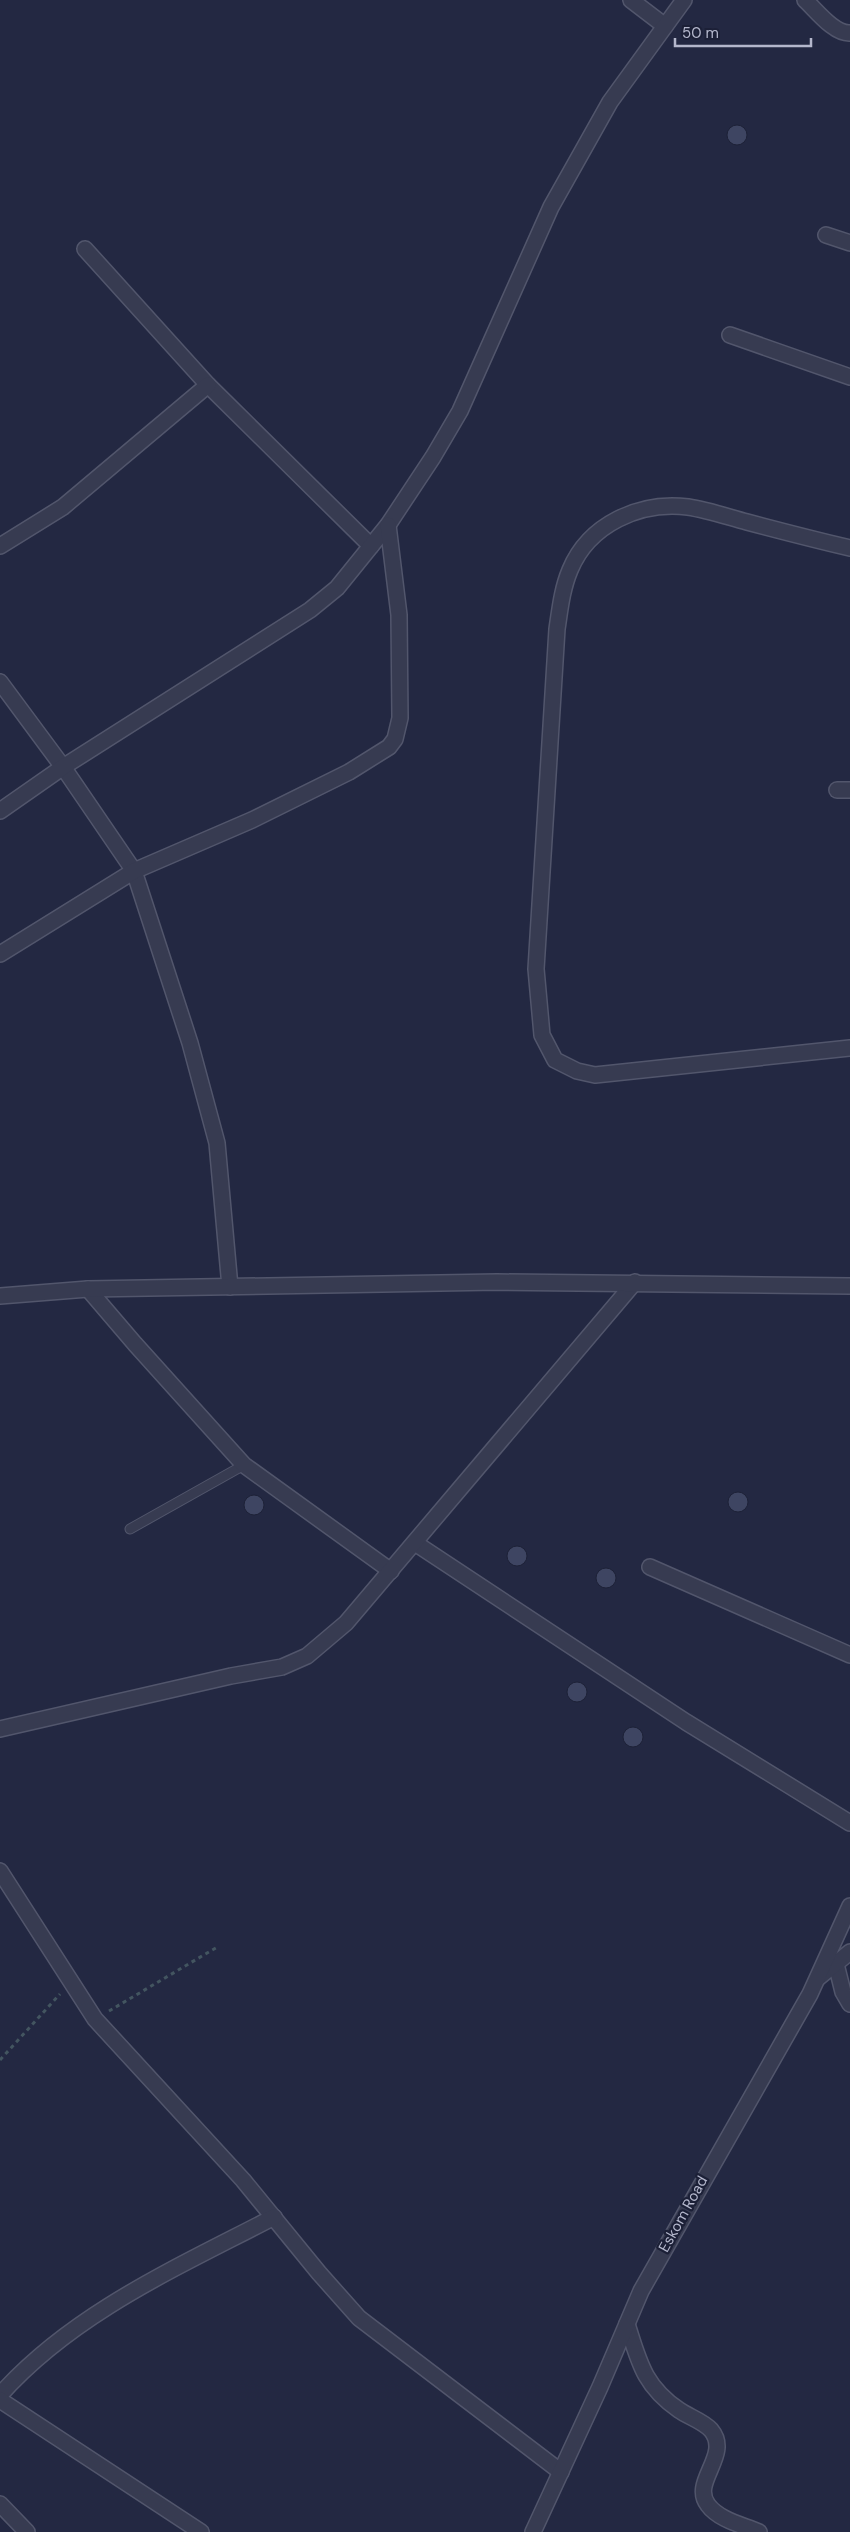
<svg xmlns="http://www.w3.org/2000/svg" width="850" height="2532" font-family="'DM Sans',sans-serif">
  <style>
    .building { fill: #3e4562; stroke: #1e2238 }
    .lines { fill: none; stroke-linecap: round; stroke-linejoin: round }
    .service-casing { stroke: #52566c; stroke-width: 11 }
    .minor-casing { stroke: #52566c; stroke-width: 18 }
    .tertiary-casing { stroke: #52566c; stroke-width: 18 }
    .path { stroke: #435560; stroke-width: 3; stroke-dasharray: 4 4; stroke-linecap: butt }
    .service { stroke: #373b51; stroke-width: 9 }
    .minor { stroke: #373b51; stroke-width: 15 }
    .tertiary { stroke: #373b51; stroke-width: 15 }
    .labels { text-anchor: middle; stroke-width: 4.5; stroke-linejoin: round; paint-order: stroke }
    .street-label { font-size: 15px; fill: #b4b7cc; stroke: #1c2037 }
  </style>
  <rect width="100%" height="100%" fill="#232842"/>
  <!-- building -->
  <g class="building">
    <circle cx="737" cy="135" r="10"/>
    <circle cx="738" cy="1502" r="10"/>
    <circle cx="254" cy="1505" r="10"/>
    <circle cx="517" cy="1556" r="10"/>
    <circle cx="606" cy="1578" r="10"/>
    <circle cx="577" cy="1692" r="10"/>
    <circle cx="633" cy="1737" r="10"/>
  </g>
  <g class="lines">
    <defs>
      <path id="service" d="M130,1529L244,1465"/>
      <g id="minor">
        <path d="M631,0L665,26"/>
        <path d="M805,0C816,10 834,34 850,33"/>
        <path d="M826,235L850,243"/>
        <path d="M85,249L208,385L371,546"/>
        <path d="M730,335L850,377"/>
        <path d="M0,546L63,507L208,385"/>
        <path d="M850,548C816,540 781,531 747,522C728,517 708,510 688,507C640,501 589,524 570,570C562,589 560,609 557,629L536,969L542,1035L555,1060L577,1071L595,1075L850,1048"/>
        <path d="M0,682L63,767L134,871L190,1043L217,1143L230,1287"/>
        <path d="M837,790H850"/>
        <path d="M0,811L63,767L310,610L337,588L388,525L433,457L460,411L551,207L610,102L684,0"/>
        <path d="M0,954L134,871L252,820L349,772L389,747L395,739L400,718L399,615L388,525"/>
        <path d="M88,1289L135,1344L244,1465L391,1571"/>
        <path d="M415,1543L686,1722L850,1823"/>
        <path d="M650,1567L850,1655"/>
        <path d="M0,1729L231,1676L282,1667L307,1656L346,1623L635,1282"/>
        <path d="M0,1871L95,2019L243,2180L319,2273L359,2318L561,2472"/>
        <path d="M836,1964L843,1992L850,2004"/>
        <path d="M818,1978L850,1952"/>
        <path d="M627,2324C639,2362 644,2386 679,2410C689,2417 703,2421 711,2430C732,2455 690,2482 708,2505C719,2520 743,2525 759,2532"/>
        <path d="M0,2395C73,2313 178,2267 274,2217"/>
        <path d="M0,2400L201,2532"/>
        <path d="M0,2504L27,2532"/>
        <path d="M533,2532L600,2387L641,2291L810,1994L850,1906"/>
      </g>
      <path id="tertiary" d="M0,1296L88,1289L497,1282L850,1286"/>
    </defs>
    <!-- service casing -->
    <use href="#service" class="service-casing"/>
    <!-- minor casing -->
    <use href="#minor" class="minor-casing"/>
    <!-- tertiary casing -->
    <use href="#tertiary" class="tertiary-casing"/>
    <!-- path -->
    <g class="path">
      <path d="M109,2011L219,1946"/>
      <path d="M0,2060L60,1994"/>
    </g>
    <!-- service -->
    <use href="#service" class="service"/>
    <!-- minor -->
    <use href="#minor" class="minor"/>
    <!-- tertiary -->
    <use href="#tertiary" class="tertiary"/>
  </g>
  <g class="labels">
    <!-- street labels -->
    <g class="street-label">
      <text transform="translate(683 2214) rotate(-61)" y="5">Eskom Road</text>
    </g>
  </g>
  <!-- scale -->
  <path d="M675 38v8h136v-8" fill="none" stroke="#b4b7cc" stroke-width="2.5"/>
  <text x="682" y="38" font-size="15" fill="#b4b7cc" stroke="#1c2037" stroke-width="4" paint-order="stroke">50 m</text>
</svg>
